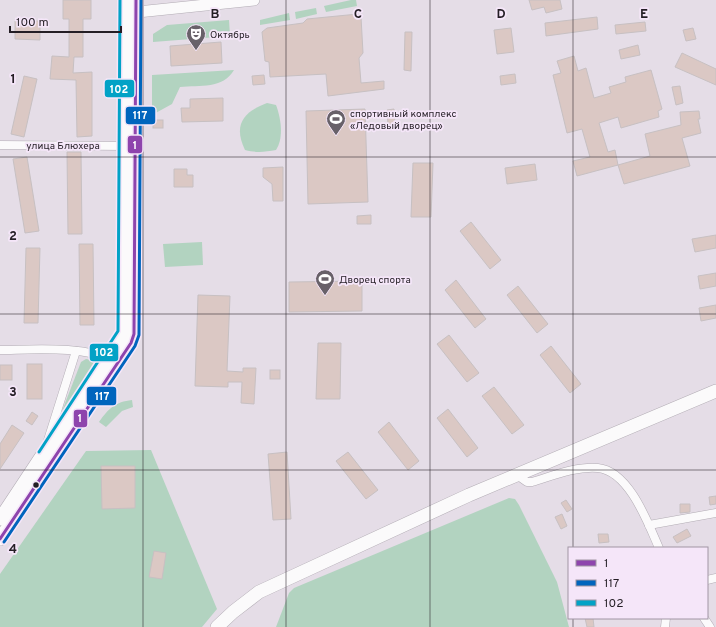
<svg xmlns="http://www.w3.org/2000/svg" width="716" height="627" font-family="Overpass,sans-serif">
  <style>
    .green { fill: #b2d3c0 }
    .building { fill: #dbc8c4; stroke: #c7c0c2 }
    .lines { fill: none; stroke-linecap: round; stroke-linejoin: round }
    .street-casing { stroke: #b2acb4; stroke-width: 9 }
    .secondary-casing { stroke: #b2acb4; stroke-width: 12 }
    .primary-casing { stroke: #b2acb4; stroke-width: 14 }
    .street { stroke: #fbfafb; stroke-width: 8 }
    .secondary { stroke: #fbfafb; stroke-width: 11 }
    .primary { stroke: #fbfafb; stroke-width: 13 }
    .bus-1-casing { stroke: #f5e6f9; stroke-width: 6 }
    .bus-2-casing { stroke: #f5e6f9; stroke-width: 6 }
    .bus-3-casing { stroke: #f5e6f9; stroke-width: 6 }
    .bus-1 { stroke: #8e44ad; stroke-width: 3 }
    .bus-2 { stroke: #0065bd; stroke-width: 3 }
    .bus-3 { stroke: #02a2c6; stroke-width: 3 }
    .grid { fill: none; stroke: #241e25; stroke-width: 1; stroke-opacity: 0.55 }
    .bus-dot { fill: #241e25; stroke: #f5e6f9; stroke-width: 1.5 }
    .labels { text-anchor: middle; stroke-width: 3.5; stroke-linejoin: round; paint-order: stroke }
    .poi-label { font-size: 10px; fill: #241e25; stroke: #f5e6f9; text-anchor: start }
    .street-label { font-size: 10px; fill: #241e25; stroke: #f5e6f9 }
    .grid-label { font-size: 13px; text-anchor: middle; font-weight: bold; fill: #241e25; stroke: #f5e6f9; stroke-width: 3.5; stroke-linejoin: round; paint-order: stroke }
    .line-badge { stroke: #f5e6f9; stroke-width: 1.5 }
    .badge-label { font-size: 11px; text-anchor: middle; font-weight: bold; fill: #fff }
  </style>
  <rect width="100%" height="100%" fill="#e5dde7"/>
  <!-- green -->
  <g class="green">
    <path d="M351,0H356L357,6L326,12L324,6Z"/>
    <path d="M316,8L317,14L296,19L295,12Z"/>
    <path d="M289,13L290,20L260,25V20Z"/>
    <path d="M229,20L230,36L153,42V34L167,25Z"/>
    <path d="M234,70C223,89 200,85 180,87L172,104L152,115V75Z"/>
    <path d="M267,103L276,105C281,118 284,138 276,150C265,152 256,153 245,150C233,125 243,112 267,103Z"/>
    <path d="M202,242L203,265L165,267L163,244Z"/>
    <path d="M86,359L92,360L96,365L57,424L81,362Z"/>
    <path d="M132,400L133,407L122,411L106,427L99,422C109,408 115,402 132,400Z"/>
    <path d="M151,450L217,609L202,627H0V574L86,451Z"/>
    <path d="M509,498L515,499L519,505L557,582L569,627H276L289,593L294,588Z"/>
  </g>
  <!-- building -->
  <g class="building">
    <path d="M63,0H91V19H83V57H74L73,73L92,72V136L77,137L76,80L50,79L52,56L69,57V19H63Z"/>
    <path d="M529,0H560L562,9L546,13L544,7L532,10Z"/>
    <path d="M358,14L361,17L363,53L359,58L361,83L384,81V89L328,96L326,74L270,77L269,62L265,61L262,32L267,28L303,23L307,19Z"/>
    <path d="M597,17L598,29L546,36L545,23Z"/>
    <path d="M15,21H40V40L15,39Z"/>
    <path d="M645,22L646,31L616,34L615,25Z"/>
    <path d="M511,28L514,52L497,54L494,30Z"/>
    <path d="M693,28L696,39L686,41L683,30Z"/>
    <path d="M405,32H412L411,71L404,70Z"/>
    <path d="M221,42L222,63L171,66L170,46Z"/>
    <path d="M638,45L640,55L621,59L619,50Z"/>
    <path d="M682,53L716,69V85L675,67Z"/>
    <path d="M574,56L578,71L586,68L594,98L611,93L609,87L626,82L625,77L651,70L662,109L658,111L659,117L621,128L618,117L599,123L608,152L615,150L618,165L577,176L573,161L590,157L582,129L567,133L553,75L561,73L557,61Z"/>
    <path d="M515,74L516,83L501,85L500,76Z"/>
    <path d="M264,75L265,84L253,85L252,76Z"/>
    <path d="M24,76L37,79L24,137L11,134Z"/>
    <path d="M680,86L683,103L676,105L672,87Z"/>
    <path d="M223,98V121L182,122L181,108H190V99Z"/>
    <path d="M365,109L368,202L308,204L306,111Z"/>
    <path d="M394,109L395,124L388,125L387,110Z"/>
    <path d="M699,111L700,119H698L701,133L682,138L690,166L624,184L618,165L650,156L645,134L681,125L680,112Z"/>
    <rect x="153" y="120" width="10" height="8"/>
    <path d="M67,152H81L82,234H68Z"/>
    <path d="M27,157L39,231L25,233L13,159Z"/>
    <path d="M413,163H433L431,217H411Z"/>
    <path d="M535,164L537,180L507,184L505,168Z"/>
    <path d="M283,167V201H273L272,184L263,177V168Z"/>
    <path d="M174,169H187V175H193V187H174Z"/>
    <path d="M371,215V224H357V216Z"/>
    <path d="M471,222L501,260L490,269L460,231Z"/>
    <path d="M716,235V248L695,252L692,239Z"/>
    <path d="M79,244H93L94,325H80Z"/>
    <path d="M26,248H40L38,323H24Z"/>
    <path d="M716,273V286L700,289L698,276Z"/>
    <path d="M456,280L486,319L475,328L445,290Z"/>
    <path d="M362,281V311L289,312V282Z"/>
    <path d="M518,286L548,324L537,333L507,295Z"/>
    <path d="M198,295L230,296L227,371L243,372V368H256L254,404L241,403L242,382H228V387L195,386Z"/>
    <path d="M716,305V318L701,321L699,308Z"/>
    <path d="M449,335L479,373L467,382L437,344Z"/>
    <path d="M318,343H341L340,399H316Z"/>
    <path d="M551,346L581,384L570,393L540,355Z"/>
    <rect x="27" y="364" width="15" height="35"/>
    <rect x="0" y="365" width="12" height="15"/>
    <rect x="270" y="370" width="10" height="9"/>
    <path d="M494,387L524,425L512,434L482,396Z"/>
    <path d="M448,409L478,448L467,457L437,418Z"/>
    <path d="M32,412L38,416L32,425L26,421Z"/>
    <path d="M389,422L419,461L408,470L378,432Z"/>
    <path d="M12,425L24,433L0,469V444Z"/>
    <path d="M287,452L291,519L273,520L268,454Z"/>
    <path d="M348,452L378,490L366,499L336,461Z"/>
    <path d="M101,466H135V508L102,509Z"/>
    <path d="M716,496V504L710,505L709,497Z"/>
    <path d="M566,500L572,509L567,512L561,503Z"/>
    <path d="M680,504H690V512L680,513Z"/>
    <path d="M562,514L567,526L561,529L555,517Z"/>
    <path d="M687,529L691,536L677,543L673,537Z"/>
    <path d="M598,534H608L609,542L599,543Z"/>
    <path d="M154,551L166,553L162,579L149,577Z"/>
    <path d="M585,618H593L594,627H587Z"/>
  </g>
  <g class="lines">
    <defs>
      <g id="street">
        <path d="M0,145L125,146"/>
        <path d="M0,350C26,350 90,345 109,361"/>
        <path d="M48,440L76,351"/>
        <path d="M517,475L527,482H532C552,476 576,466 598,468C629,471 648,523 659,548"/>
        <path d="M649,525L716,513"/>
        <path d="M707,580L716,578"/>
        <path d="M704,618L710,627"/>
        <path d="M665,627L666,618"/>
      </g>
      <path id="secondary" d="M128,13L254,0"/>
      <g id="primary">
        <path d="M0,519L123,333L125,0"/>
        <path d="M0,539L131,343L134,334L136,0"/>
        <path d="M217,627L233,612L259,592L469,495L716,391"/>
      </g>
    </defs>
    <!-- street casing -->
    <use href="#street" class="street-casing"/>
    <!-- secondary casing -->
    <use href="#secondary" class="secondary-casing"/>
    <!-- primary casing -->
    <use href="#primary" class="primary-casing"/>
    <!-- street -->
    <use href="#street" class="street"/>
    <!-- secondary -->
    <use href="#secondary" class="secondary"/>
    <!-- primary -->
    <use href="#primary" class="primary"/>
    <defs>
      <path id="bus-1" d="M0,539L131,343L134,334L136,0"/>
      <path id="bus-2" d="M4,542L135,346L139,335L141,0"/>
      <path id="bus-3" d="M39,452L118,331L120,0"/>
    </defs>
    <!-- bus-1 casing -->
    <use href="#bus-1" class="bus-1-casing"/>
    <!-- bus-2 casing -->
    <use href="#bus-2" class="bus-2-casing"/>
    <!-- bus-3 casing -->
    <use href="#bus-3" class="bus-3-casing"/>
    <!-- bus-1 -->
    <use href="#bus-1" class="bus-1"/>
    <!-- bus-2 -->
    <use href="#bus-2" class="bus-2"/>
    <!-- bus-3 -->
    <use href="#bus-3" class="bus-3"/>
  </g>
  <!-- grid -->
  <path class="grid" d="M143,0V627M286,0V627M430,0V627M573,0V548M0,157H716M0,314H716M0,470H716M573,618V627"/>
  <!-- icons -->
  <defs>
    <symbol id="theatre-pin" viewBox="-11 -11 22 30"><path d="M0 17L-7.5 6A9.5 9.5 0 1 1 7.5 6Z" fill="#686169" stroke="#f5e6f9"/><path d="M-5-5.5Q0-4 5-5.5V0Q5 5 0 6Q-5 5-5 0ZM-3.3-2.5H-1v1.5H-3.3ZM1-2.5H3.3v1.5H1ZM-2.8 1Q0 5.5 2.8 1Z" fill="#fff"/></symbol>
    <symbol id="stadium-pin" viewBox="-11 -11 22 30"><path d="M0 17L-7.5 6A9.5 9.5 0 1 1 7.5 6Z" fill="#686169" stroke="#f5e6f9"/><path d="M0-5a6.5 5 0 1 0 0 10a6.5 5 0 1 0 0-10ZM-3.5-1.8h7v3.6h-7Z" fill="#fff"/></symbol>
  </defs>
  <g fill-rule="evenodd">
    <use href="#theatre-pin" x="185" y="23" width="22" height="30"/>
    <use href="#stadium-pin" x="325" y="108" width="22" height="30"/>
    <use href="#stadium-pin" x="314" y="268" width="22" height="30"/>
  </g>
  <!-- markers -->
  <circle class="bus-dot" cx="36" cy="485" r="3.5"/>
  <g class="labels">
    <!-- poi labels -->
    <g class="poi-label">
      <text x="210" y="38">Октябрь</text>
      <text x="350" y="117">спортивный комплекс<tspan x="350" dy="12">«Ледовый дворец»</tspan></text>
      <text x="339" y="283">Дворец спорта</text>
    </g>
    <!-- street labels -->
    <g class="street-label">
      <text x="63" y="149">улица Блюхера</text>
    </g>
  </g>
  <g class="grid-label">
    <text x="215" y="18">B</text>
    <text x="358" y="18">C</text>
    <text x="501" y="18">D</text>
    <text x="644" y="18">E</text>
    <text x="13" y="83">1</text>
    <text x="13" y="240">2</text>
    <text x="13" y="396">3</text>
    <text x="13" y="553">4</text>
  </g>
  <g class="line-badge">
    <rect x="104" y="79" width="31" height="19" rx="4" fill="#02a2c6"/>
    <rect x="125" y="106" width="31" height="19" rx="4" fill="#0065bd"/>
    <rect x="127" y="135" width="16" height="19" rx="4" fill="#8e44ad"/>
    <rect x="89" y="343" width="30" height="19" rx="4" fill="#02a2c6"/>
    <rect x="86" y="386" width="31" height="20" rx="4" fill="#0065bd"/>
    <rect x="73" y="409" width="15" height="19" rx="4" fill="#8e44ad"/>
  </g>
  <g class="badge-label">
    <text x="119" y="93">102</text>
    <text x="140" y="119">117</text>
    <text x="135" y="149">1</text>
    <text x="104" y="356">102</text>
    <text x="102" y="400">117</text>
    <text x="80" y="422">1</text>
  </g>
  <!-- legend -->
  <rect x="568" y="547" width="140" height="72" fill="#f5e6f9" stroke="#a196a4"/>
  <rect x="576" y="560" width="20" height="6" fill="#8e44ad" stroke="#a196a4"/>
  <text x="604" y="567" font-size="12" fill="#241e25">1</text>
  <rect x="576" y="580" width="20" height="6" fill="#0065bd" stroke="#a196a4"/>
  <text x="604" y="587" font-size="12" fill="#241e25">117</text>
  <rect x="576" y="600" width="20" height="6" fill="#02a2c6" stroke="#a196a4"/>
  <text x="604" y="607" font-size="12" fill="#241e25">102</text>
  <!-- scale -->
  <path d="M10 26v6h111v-6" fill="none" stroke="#241e25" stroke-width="2"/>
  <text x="16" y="26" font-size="12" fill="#241e25" stroke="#f5e6f9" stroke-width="3" paint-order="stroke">100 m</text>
</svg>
